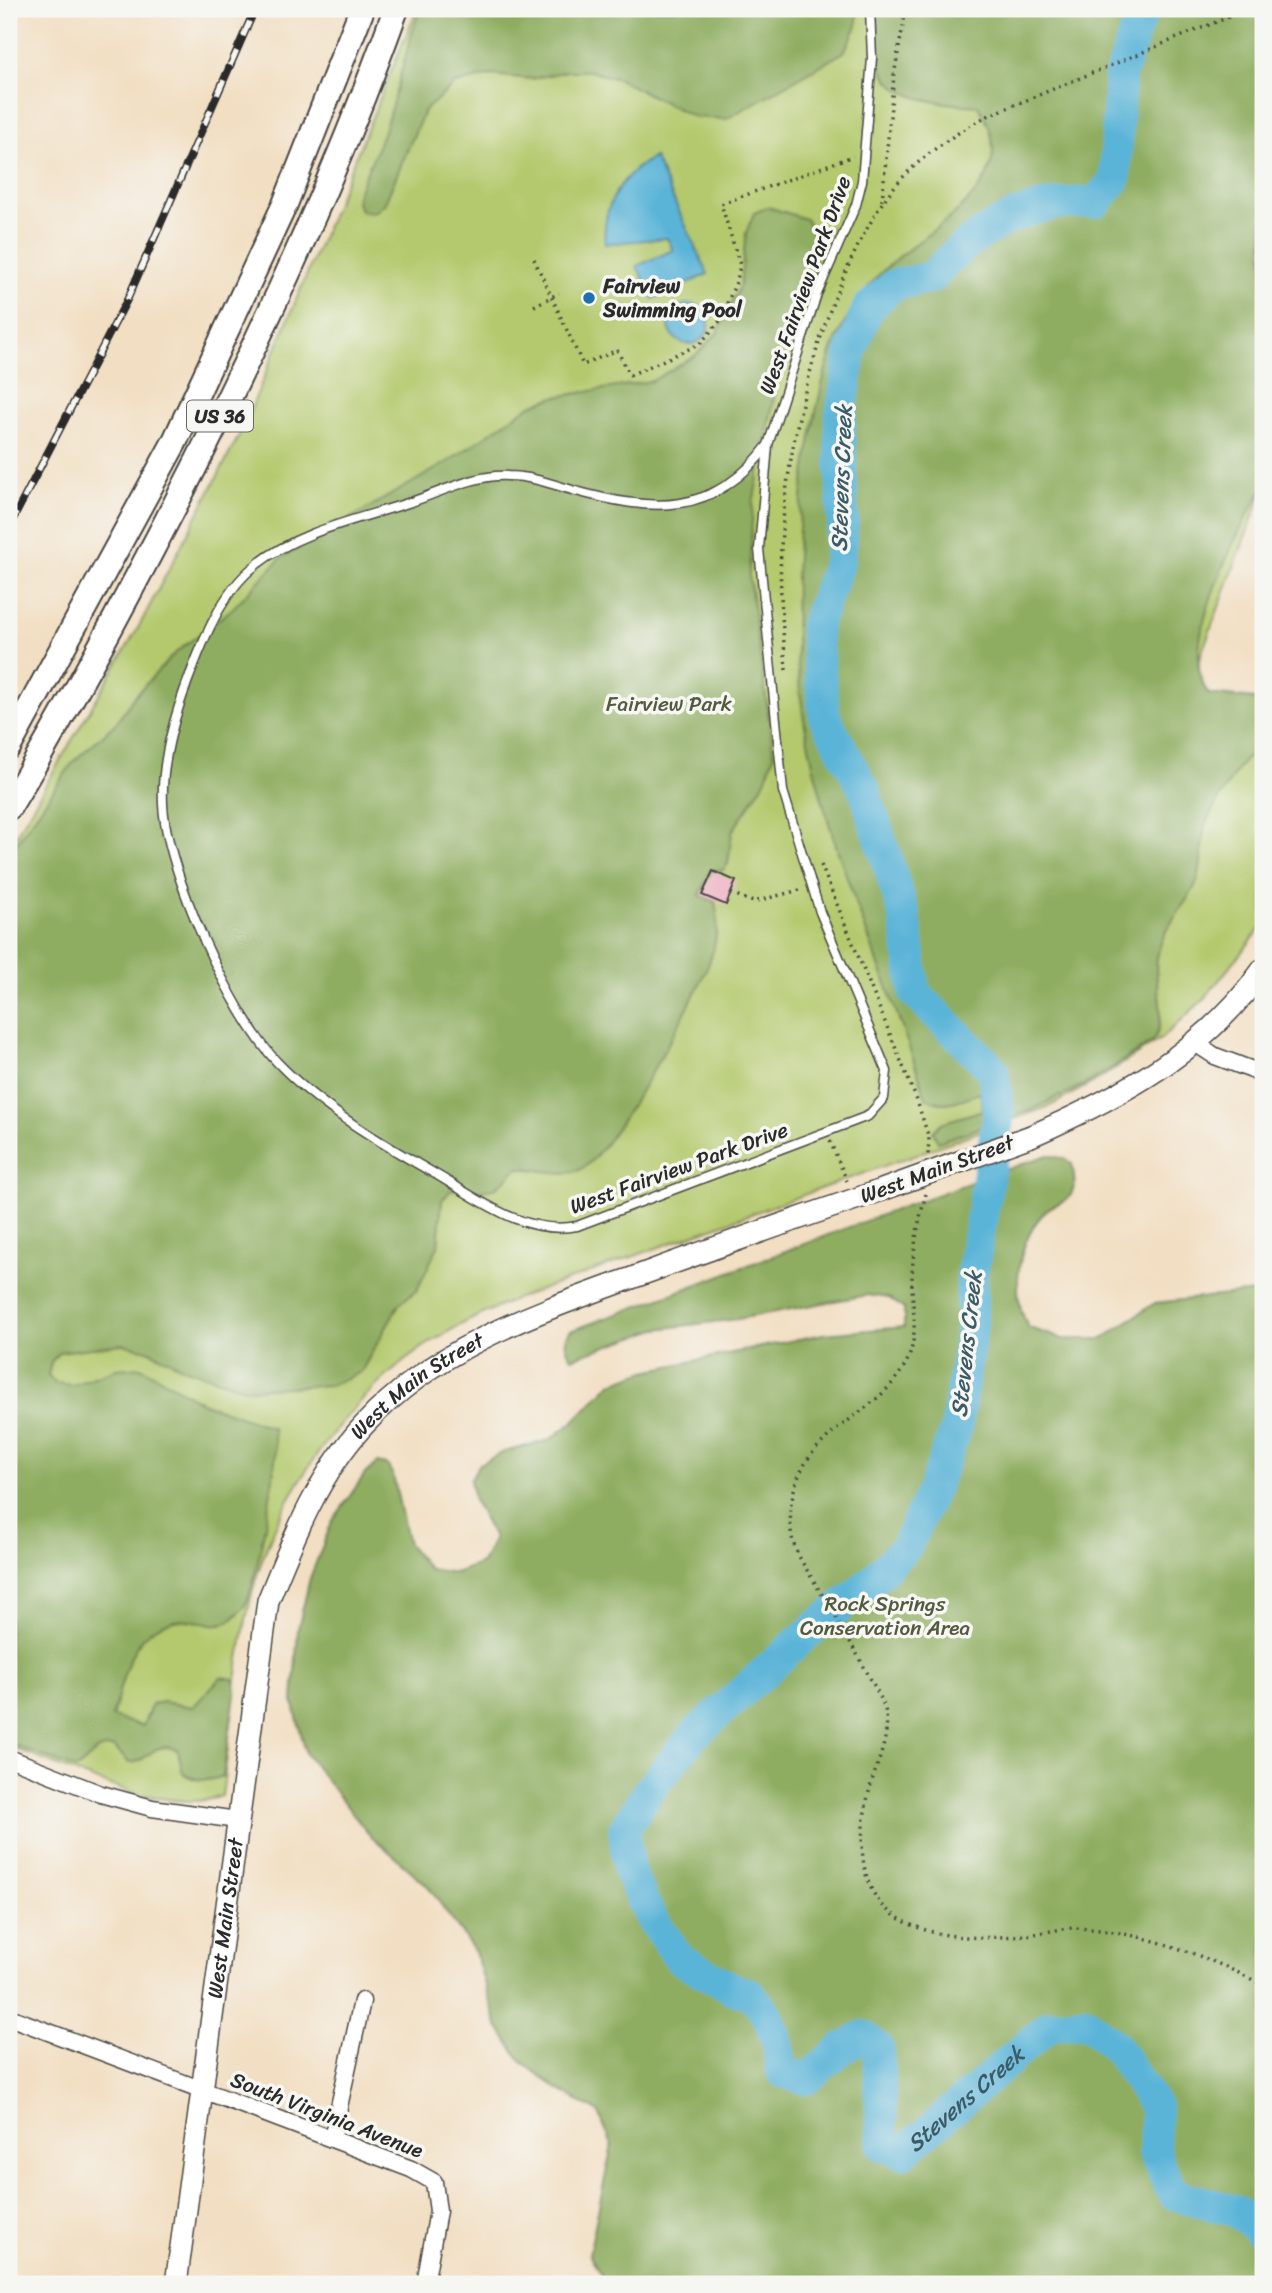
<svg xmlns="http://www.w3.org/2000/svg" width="1272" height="2293" font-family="Sriracha,sans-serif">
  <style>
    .green { fill: #b4c96d; stroke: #707a4c; stroke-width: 2 }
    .forest { fill: #8fad60; stroke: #5d6c46; stroke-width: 2 }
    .water { fill: #5ab4d8; stroke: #427082; stroke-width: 2 }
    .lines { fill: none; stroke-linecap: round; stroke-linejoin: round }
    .river { stroke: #5ab4d8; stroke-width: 32 }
    .building { fill: #edaec3 }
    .lane-casing { stroke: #494642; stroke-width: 11 }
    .street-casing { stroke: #494642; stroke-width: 19 }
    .secondary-casing { stroke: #494642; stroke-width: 24 }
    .primary-casing { stroke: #494642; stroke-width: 28 }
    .path { stroke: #494642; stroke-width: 3.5; stroke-dasharray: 2 5; stroke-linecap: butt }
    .lane { stroke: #fff; stroke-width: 8 }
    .street { stroke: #fff; stroke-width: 16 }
    .secondary { stroke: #fff; stroke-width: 21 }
    .primary { stroke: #fff; stroke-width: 24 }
    .rail-casing { stroke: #2b2b2b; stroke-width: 8 }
    .rail { stroke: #f6f6f2; stroke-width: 5; stroke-dasharray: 16; stroke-linecap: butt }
    .secondary-bridge-casing { stroke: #494642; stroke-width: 24; stroke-linecap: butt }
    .secondary-bridge { stroke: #fff; stroke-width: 21 }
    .poi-dot { fill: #1f6fb2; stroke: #f6f6f2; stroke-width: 2.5 }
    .labels { text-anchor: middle; stroke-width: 7; stroke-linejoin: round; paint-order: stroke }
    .shield { fill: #f6f6f2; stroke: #686867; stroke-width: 2 }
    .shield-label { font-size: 19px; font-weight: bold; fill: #2b2b2b }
    .street-label { font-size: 21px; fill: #2b2b2b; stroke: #f6f6f2 }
    .poi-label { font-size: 21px; font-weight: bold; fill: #2b2b2b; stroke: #f6f6f2; text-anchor: start }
    .park-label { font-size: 21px; fill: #545a3f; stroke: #f6f6f2 }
    .water-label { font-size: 23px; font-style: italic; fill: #3b5b68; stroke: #f6f6f2 }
  </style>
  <rect width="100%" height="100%" fill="#f6f6f2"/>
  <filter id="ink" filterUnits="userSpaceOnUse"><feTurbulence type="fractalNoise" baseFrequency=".0143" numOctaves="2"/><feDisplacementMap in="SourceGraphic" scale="14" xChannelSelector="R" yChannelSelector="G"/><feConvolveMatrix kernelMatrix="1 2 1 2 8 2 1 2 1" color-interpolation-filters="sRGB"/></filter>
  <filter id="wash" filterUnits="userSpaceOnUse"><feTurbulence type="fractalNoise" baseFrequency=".00686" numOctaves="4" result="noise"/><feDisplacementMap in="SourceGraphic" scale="28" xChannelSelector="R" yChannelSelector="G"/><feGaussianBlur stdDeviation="1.57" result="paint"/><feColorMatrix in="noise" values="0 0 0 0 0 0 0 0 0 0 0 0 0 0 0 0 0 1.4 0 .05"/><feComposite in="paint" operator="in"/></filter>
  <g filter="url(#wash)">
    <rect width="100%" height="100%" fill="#f2dfc3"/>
    <!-- green -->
    <path class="green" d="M417,9H1263V490L1176,721L1263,750V926L1203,1000L1162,1038L1096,1081L1050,1106L518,1298C484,1313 450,1328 419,1350C345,1404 284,1487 257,1575C236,1646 232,1723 222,1796C167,1817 62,1767 9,1746V847L137,630L243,428Z"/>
    <!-- forest -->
    <g class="forest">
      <path d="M420,9H857V26L844,52L726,119L694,117L618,79L589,71H567L532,79L491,75L455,84L424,111L385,203L375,212L362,211L357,203L358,193C365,173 376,154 383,133C398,92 405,50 420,9Z"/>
      <path d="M877,9H1263V489C1238,528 1174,653 1209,694L1263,700V754C1255,754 1250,756 1244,761C1237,769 1208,815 1205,825C1200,846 1204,869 1194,888C1181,911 1164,927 1158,953C1150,983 1172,1015 1152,1042L1088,1083L1033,1109L938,1142L933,1132L941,1123L983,1110L980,1093C960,1099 946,1109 926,1098C887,972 826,850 804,720C787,616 797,487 822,385C831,344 850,305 879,275C924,227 1033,187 978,106C947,103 895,103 882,69C875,51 878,28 877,9Z"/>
      <path d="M768,207L806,219L816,239L814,270L777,383L753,503L749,575L774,755L765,781L732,832L728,864L722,871L711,870L700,895L715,902C719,921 717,941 710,960C698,995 609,1156 581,1169C564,1178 536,1168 517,1168C488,1200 489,1187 451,1190L442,1200L438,1246L417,1290L399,1304L361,1372L331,1385L247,1389L186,1369L148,1350L122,1344L60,1352L51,1362L48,1375L55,1383L73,1385L116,1369L141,1367L203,1403L273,1428C274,1438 276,1450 275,1460C273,1484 255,1592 244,1607C241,1611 232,1620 228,1622C215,1628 199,1620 186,1620C131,1620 125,1674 112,1717L143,1726L152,1704L163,1702L193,1707L221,1677L233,1679L236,1689L223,1776C208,1782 197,1781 183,1774L178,1750C151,1739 150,1763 129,1763L114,1747C89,1748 94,1759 76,1769L9,1743V853L74,761L116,723L135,696L174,654L233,608L280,559L446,463L531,405L555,397L652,381L696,355L718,332L740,285L746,233L754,213Z"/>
      <path d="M1048,1155L1065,1159L1072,1164C1074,1176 1077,1185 1070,1196C1065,1203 1053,1204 1047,1210C1017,1238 1009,1294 1029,1328L1063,1339H1102L1155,1303L1263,1291V2284H606L589,2254L612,2145L599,2113L556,2088L522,2062L497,2025L475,1952L427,1885L367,1832L306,1754L293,1701L298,1629L310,1578L332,1522L365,1474L377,1463L387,1465L393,1475L408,1544L429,1569L455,1573L482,1563L494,1538L474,1501L470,1480L479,1464L504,1452L549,1440L572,1423L611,1383L646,1371L823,1334L904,1327V1309L889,1298L867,1295L738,1319L657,1329L572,1358C565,1348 563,1342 570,1331C730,1274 887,1210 1048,1155Z"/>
    </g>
    <!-- water -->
    <g class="water">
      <path d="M654,157L708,274L653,299L637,266L673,250L667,238L605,244C601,206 621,175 654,157Z"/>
      <circle cx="689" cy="324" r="20"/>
    </g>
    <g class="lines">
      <!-- river -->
      <path class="river" id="s1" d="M1147,9L1140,17L1120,76L1115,180L1096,202C1080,203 1062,202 1047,206C1006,214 958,245 933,277L894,285L868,308L851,351L840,421L843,524L839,563L815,627L825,718L864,789L882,844L905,917L915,993L993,1070L999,1113L972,1275V1325L956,1429L933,1489L906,1547L871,1582L807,1634L694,1735L647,1793L624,1830L629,1871L650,1916L680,1959L733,1989L751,1994L769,2018L778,2044L782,2072L807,2079L843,2048L863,2036L878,2048L883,2146L903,2153L1050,2025L1086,2022L1115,2046L1156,2108L1154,2152L1173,2194L1236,2211L1263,2233"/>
    </g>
    <g id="blocks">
      <!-- building -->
      <path class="building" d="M713,871L736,881L726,905L702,895Z"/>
    </g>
  </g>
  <g filter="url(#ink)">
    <use href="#blocks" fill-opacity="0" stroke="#494642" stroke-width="2"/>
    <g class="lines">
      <defs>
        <path id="lane" d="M768,445C714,518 652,512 572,490C552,484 530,476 508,476C476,474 441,492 411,502C360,519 298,531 256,565C221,592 202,643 187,683C173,721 161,764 163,804C166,870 231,1014 277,1062C322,1109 381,1143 437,1175C480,1200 525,1236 577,1226L868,1116L884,1098L887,1071L820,912L783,791L759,549L768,445L817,294L856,205L862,181L872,58L870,9"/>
        <g id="street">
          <path d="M1195,1043L1215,1056L1263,1074"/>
          <path d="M9,1758L101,1794L152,1808L237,1820"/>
          <path d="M9,2017L332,2139L411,2169L434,2182L438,2211L425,2284"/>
          <path d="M332,2139L362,2001"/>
        </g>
        <g id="secondary">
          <path d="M1031,1136C1120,1097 1206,1051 1263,969"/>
          <path id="s2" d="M176,2284L268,1601C293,1539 318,1475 364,1425C439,1344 539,1312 640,1275C719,1246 799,1218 879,1191"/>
        </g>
        <g id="primary">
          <path d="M9,746L174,443L285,204L362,9"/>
          <path d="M9,807C63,718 112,626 160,534C249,364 331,190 396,9"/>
        </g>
      </defs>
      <!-- lane casing -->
      <use href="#lane" class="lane-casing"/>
      <!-- street casing -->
      <use href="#street" class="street-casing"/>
      <!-- secondary casing -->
      <use href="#secondary" class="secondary-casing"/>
      <!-- primary casing -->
      <use href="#primary" class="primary-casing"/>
      <!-- path -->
      <g class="path">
        <path d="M882,201L894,75L906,9"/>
        <path d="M534,259L583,365L617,350L630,375L700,344L719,322L737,280L740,265L721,204L853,156"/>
        <path d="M534,306L559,293"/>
        <path d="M786,670C783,629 779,588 781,548C787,436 821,300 881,205C906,166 946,139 985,117L1248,9"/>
        <path d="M821,865L916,1098L929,1138L928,1155"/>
        <path d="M731,893L753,902L800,890"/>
        <path d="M830,1141L847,1181"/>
        <path d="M926,1194C918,1222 912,1254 912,1283C912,1311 920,1338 905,1365C873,1422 802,1426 791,1505C790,1515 790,1531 793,1541C797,1557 810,1574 818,1588C836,1617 853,1646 869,1676C875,1688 884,1701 886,1714C889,1739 878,1761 871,1784C859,1829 852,1892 900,1919C941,1942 989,1939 1034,1934C1048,1932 1062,1928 1076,1928C1142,1931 1205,1955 1263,1985"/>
      </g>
      <!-- lane -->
      <use href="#lane" class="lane"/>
      <!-- street -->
      <use href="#street" class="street"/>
      <!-- secondary -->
      <use href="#secondary" class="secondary"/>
      <!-- primary -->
      <use href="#primary" class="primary"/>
      <defs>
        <path id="rail" d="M9,527L128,298L255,9"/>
      </defs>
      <!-- rail casing -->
      <use href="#rail" class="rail-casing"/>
      <!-- rail -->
      <use href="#rail" class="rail"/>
      <defs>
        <path id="secondary-bridge" d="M879,1191L1031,1136"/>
      </defs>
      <!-- secondary-bridge casing -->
      <use href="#secondary-bridge" class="secondary-bridge-casing"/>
      <!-- secondary-bridge -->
      <use href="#secondary-bridge" class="secondary-bridge"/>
    </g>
  </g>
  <!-- markers -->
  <circle class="poi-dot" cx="589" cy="298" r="7"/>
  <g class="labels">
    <!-- shield labels -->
    <rect class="shield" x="187" y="400.5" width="66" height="31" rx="5"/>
    <g class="shield-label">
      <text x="220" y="423">US 36</text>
    </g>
    <!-- street labels -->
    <g class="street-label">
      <text transform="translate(805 285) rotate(-70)" y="7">West Fairview Park Drive</text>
      <text transform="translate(679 1168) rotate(-20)" y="7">West Fairview Park Drive</text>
      <text transform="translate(937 1169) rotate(-20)" y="7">West Main Street</text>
      <text dy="7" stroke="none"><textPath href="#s2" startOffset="957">West Main Street</textPath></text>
      <text dy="7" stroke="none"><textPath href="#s2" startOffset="369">West Main Street</textPath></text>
      <text transform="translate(327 2115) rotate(21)" y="7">South Virginia Avenue</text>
    </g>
    <!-- poi labels -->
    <g class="poi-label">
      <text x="603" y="293">Fairview<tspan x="603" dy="24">Swimming Pool</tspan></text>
    </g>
    <!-- park labels -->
    <g class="park-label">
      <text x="669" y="711">Fairview Park</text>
      <text x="885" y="1611">Rock Springs<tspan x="885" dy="24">Conservation Area</tspan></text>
    </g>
    <!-- water labels -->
    <g class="water-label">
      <text transform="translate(841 478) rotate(-88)" y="8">Stevens Creek</text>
      <text transform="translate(966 1344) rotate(-84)" y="8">Stevens Creek</text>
      <text dy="8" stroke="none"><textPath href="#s1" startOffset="2807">Stevens Creek</textPath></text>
    </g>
  </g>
  <!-- margin -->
  <rect width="1272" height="2293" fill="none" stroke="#f6f6f2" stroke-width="35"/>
</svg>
